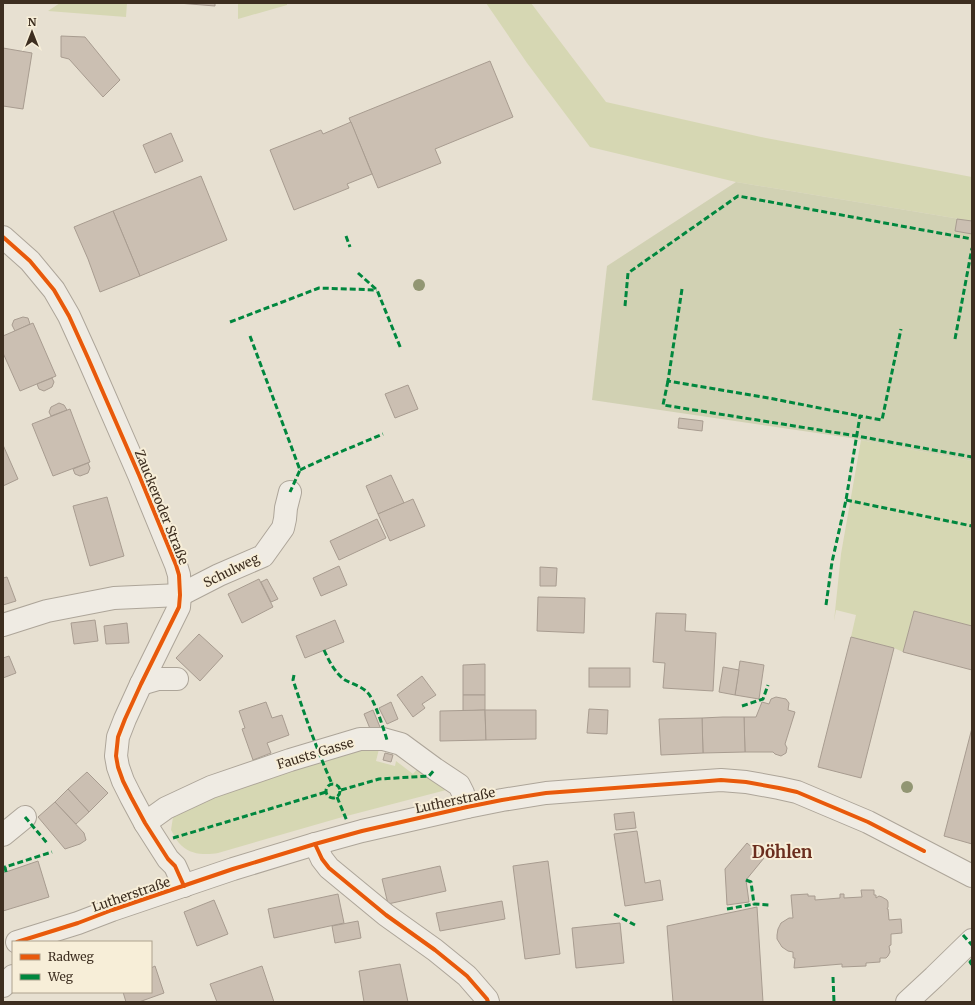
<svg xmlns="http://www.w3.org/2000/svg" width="975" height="1005" font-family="Merriweather,serif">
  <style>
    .green { fill: #d6d7b3 }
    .cemetery { fill: #d1d1b3 }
    .building { fill: #cbbfb2; stroke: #a89c90 }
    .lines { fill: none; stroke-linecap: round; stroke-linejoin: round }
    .minor-casing { stroke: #ada599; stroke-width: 24 }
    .minor { stroke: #efebe3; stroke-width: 22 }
    .quiet { stroke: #00873e; stroke-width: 3; stroke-dasharray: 6 3; stroke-linecap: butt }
    .cycleway-casing { stroke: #f7eed8; stroke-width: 6 }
    .cycleway { stroke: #e8590c; stroke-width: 4 }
    .tree { fill: #929673 }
    .labels { text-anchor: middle; stroke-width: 4; stroke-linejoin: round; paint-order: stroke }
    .street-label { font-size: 13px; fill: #3d2e20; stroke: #f7eed8 }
    .district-label { font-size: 17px; font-weight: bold; fill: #6b2e1e; stroke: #f7eed8 }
  </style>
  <rect width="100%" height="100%" fill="#e7e0d1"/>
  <!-- green -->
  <g class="green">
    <path d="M60,3H127L126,17L48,11Z"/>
    <path d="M238,3H287V5L238,19Z"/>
    <path d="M486,3H531L606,102L761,137L972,177V221L736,182L590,147L527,63Z"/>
    <path d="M861,440L972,461V626L914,611L903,652L894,648L851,637L856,615L836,610L834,621L841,554Z"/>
    <path d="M366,748L379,749L376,761L395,766L396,761L413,774L419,767L450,789L339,818L218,853C207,855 191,855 182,846C177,842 174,835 171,830L173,817L182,807L229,789Z"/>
  </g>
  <!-- cemetery -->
  <path class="cemetery" d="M736,182L972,221V461L851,438L592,400L607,266Z"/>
  <!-- building -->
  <g class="building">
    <path d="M178,3H215V6Z"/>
    <path d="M61,36L85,37L120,80L103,97L69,59L61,57Z"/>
    <path d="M3,48L32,53L23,109L3,106Z"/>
    <path d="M490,61L513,117L435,149L441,163L378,188L349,118Z"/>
    <path d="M351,122L372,174L347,184L349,188L294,210L270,150L321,130L323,134Z"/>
    <path d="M171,133L183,161L155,173L143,145Z"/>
    <path d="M201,176L227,240L140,276L113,211Z"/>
    <path d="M113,211L140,276L100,292L88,259L74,227Z"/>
    <path d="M957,219L972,221V234L955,231Z"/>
    <path d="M23,317L28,318L30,324L15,331L12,325L14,320Z"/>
    <path d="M33,323L56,376L20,391L3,353V336Z"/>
    <path d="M52,378L54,382L52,387L44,391L39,389L37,384Z"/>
    <path d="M408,385L418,409L395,418L385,394Z"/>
    <path d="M59,403L64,405L67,410L51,416L49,412L51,407Z"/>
    <path d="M70,409L90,462L53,476L32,424Z"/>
    <path d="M679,418L703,421L702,431L678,428Z"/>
    <path d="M3,445L18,479L3,486Z"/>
    <path d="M88,463L90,468L88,473L80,476L75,474L73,469Z"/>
    <path d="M391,475L404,503L378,514L366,486Z"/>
    <path d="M107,497L124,556L90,566L73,506Z"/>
    <path d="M413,499L425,526L390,541L378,514Z"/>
    <path d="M377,519L386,538L339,560L330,541Z"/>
    <path d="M339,566L347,585L321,596L313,578Z"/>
    <path d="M540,567L557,568L556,586H540Z"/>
    <path d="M7,577L16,601L3,605V578Z"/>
    <path d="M259,579L273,607L242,623L228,594Z"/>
    <path d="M267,579L278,599L271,602L261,582Z"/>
    <path d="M538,597L585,598L584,633L537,631Z"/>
    <path d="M914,611L972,626V670L903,652Z"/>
    <path d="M656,613L686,614L685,631L716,633L713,691L663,688L665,663L653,662Z"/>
    <path d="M95,620L98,641L74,644L71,623Z"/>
    <path d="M335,620L344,642L305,658L296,636Z"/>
    <path d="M127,623L129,643L106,644L104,626Z"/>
    <path d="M199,634L223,656L200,681L176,658Z"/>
    <path d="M851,637L894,648L861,778L818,767Z"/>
    <path d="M9,656L16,673L3,678V658Z"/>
    <path d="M740,661L764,665L759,699L735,695Z"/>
    <path d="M485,664V695H463V665Z"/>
    <path d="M723,667L739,670L735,695L719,692Z"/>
    <rect x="589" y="668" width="41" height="19"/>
    <path d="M422,676L436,695L422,704L425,708L413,717L397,695Z"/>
    <path d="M463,695H485V710L463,711Z"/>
    <path d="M776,697L786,699L789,703L788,710L795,712L785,744L787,748L786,753L781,756L775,754L773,752H745L744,717H756L762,702L769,704L771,699Z"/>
    <path d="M266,702L272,718L282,715L289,735L267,743L271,753L253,760L242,729L245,728L239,711Z"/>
    <path d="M391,702L398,719L387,724L379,708Z"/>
    <path d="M589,709L608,710L607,734L587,733Z"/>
    <path d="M373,710L380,727L371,731L364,714Z"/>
    <path d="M485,710L486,740L440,741V711Z"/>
    <path d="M485,710H536V739L486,740Z"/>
    <path d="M723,717H744L745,752L703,753L702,718Z"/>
    <path d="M702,718L703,753L661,755L659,719Z"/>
    <path d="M972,728V844L944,836Z"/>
    <path d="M385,753L393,755L391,762L383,760Z"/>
    <path d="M87,772L108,793L89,812L68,789Z"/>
    <path d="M68,789L89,812L76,824L55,802Z"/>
    <path d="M55,802L84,833L86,840L80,844L65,849L38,817Z"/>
    <path d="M634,812L636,828L616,830L614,814Z"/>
    <path d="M637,831L645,883L660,880L663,900L625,906L614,834Z"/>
    <path d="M747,843L764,858L746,880L749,902L727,905L725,869Z"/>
    <path d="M38,861L49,897L3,911V873Z"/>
    <path d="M548,861L560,954L525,959L513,866Z"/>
    <path d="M440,866L446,891L388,904L382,879Z"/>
    <path d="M861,890H874V895H876V898L879,896L882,897L887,900L888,902V907L887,909H888L889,920L901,919L902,933L891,934V945L889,946L890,952L888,956L886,958H880V962L866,963V966L842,967V964L794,968L795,958H793V952L788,951L782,947L777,939V935L778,929L781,923L789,918H793L791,895L808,894V896H815V900L840,898V894H844V898L862,897Z"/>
    <path d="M338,894L344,923L274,938L268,909Z"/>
    <path d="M214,900L228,934L197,946L184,912Z"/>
    <path d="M502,901L505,919L440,931L436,913Z"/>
    <path d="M757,907L763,1002H673L667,926Z"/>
    <path d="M358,921L361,938L335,943L332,926Z"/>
    <path d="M620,923L624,963L576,968L572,928Z"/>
    <path d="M400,964L408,1002H364L359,971Z"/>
    <path d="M155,966L164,993L139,1002H126L123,992H151V968Z"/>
    <path d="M262,966L274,1002H217L210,984Z"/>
  </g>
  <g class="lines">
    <defs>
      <g id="minor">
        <path d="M3,237L30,261L54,290L69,316L88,358L139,475L176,565L179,575L180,595L179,607L141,684L125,719L118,737L116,756L118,767L123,781L131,797L145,823L168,859L175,866L184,886"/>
        <path d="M3,625L47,611L114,598L180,595L219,575L263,556L283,528L285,519L286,508L290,492"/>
        <path d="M141,684L158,679H177"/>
        <path d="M145,823L166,808L211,787L290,760L360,739H383L401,744L435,769L459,785L463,793L467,807"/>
        <path d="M3,835L25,817"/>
        <path d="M315,844L322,859L329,868L386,915L435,950L467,976L487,999L488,1002"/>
        <path d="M17,942L78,923L112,910L233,869L315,844L362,831L467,807L502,800L546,793L678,783L721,780L746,782L779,788L797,792L868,822L972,876"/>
        <path d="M3,986L13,976"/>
        <path d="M907,1002L934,977L972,940"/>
      </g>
    </defs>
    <!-- minor casing -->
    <use href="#minor" class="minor-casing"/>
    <!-- minor -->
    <use href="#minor" class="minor"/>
    <!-- quiet -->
    <g class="quiet">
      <path d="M346,236L350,247"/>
      <path d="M358,273L377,290L401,349"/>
      <path d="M682,289L668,381L774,399L860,416"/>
      <path d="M625,306L628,273L738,196L972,239"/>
      <path d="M230,322L319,288L377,290"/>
      <path d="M250,336L300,470L290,492"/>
      <path d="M955,339L972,248"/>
      <path d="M668,381L663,405L857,436L972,457"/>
      <path d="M300,470L328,457L383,434"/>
      <path d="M846,500L972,526"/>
      <path d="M826,605L832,562L846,500L860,416L882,420L901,329"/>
      <path d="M324,650C329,661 335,673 345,680C352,684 361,686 367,692C374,698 384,730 387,740"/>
      <path d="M294,675L293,680C305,716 317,750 332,784"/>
      <path d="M742,706L763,699L768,685"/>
      <circle cx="333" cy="791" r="7"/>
      <path d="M341,790L379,779L429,776L435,769"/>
      <path d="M337,797L347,821"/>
      <path d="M25,817L47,843"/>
      <path d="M173,838L326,792"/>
      <path d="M6,872L5,867L52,852"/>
      <path d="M746,880L751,882L754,904L770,905"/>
      <path d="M727,909L754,904"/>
      <path d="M614,914L635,925"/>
      <path d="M963,935L972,945"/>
      <path d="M972,960L970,962L972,965"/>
      <path d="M833,977L834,1002"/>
    </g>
    <defs>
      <g id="cycleway">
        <path d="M3,237L30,261L54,290L69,316L88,358L139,475L176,565L179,575L180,595L179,607L141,684L125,719L118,737L116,756L118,767L123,781L131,797L145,823L168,859L175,866L184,886"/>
        <path d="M315,844L322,859L329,868L386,915L435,950L467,976L487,999L488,1002"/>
        <path d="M17,942L78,923L112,910L233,869L315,844L362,831L467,807L502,800L546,793L697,782L721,780L746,782L779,788L797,792L868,822L924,851"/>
      </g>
    </defs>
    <!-- cycleway casing -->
    <use href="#cycleway" class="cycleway-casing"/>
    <!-- cycleway -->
    <use href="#cycleway" class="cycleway"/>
  </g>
  <!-- trees -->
  <g class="tree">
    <circle cx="419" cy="285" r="6"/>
    <circle cx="907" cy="787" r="6"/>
  </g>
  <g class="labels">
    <!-- street labels -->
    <g class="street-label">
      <text transform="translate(162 507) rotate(68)" y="5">Zauckeroder Straße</text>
      <text transform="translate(231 570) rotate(-26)" y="5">Schulweg</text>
      <text transform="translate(315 753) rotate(-17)" y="5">Fausts Gasse</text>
      <text transform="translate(455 800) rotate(-12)" y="5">Lutherstraße</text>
      <text transform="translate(131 894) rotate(-19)" y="5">Lutherstraße</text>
    </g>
    <!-- district labels -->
    <g class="district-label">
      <text x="782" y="858">Döhlen</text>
    </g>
  </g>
  <!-- border -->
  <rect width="975" height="1005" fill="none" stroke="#3d2e20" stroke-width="8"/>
  <!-- legend -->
  <rect x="12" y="941" width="140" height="52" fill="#f7eed8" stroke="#ada18e"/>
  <rect x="20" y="954" width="20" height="6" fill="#e8590c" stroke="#ada18e"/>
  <text x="48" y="961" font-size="12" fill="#3d2e20">Radweg</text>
  <rect x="20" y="974" width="20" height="6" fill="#00873e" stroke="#ada18e"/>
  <text x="48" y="981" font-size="12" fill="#3d2e20">Weg</text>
  <!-- north arrow -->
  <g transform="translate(32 32)" stroke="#f7eed8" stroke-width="3" paint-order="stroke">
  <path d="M0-3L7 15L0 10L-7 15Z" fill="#3d2e20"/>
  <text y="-6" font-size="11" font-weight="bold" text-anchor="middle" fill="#3d2e20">N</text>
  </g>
</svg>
